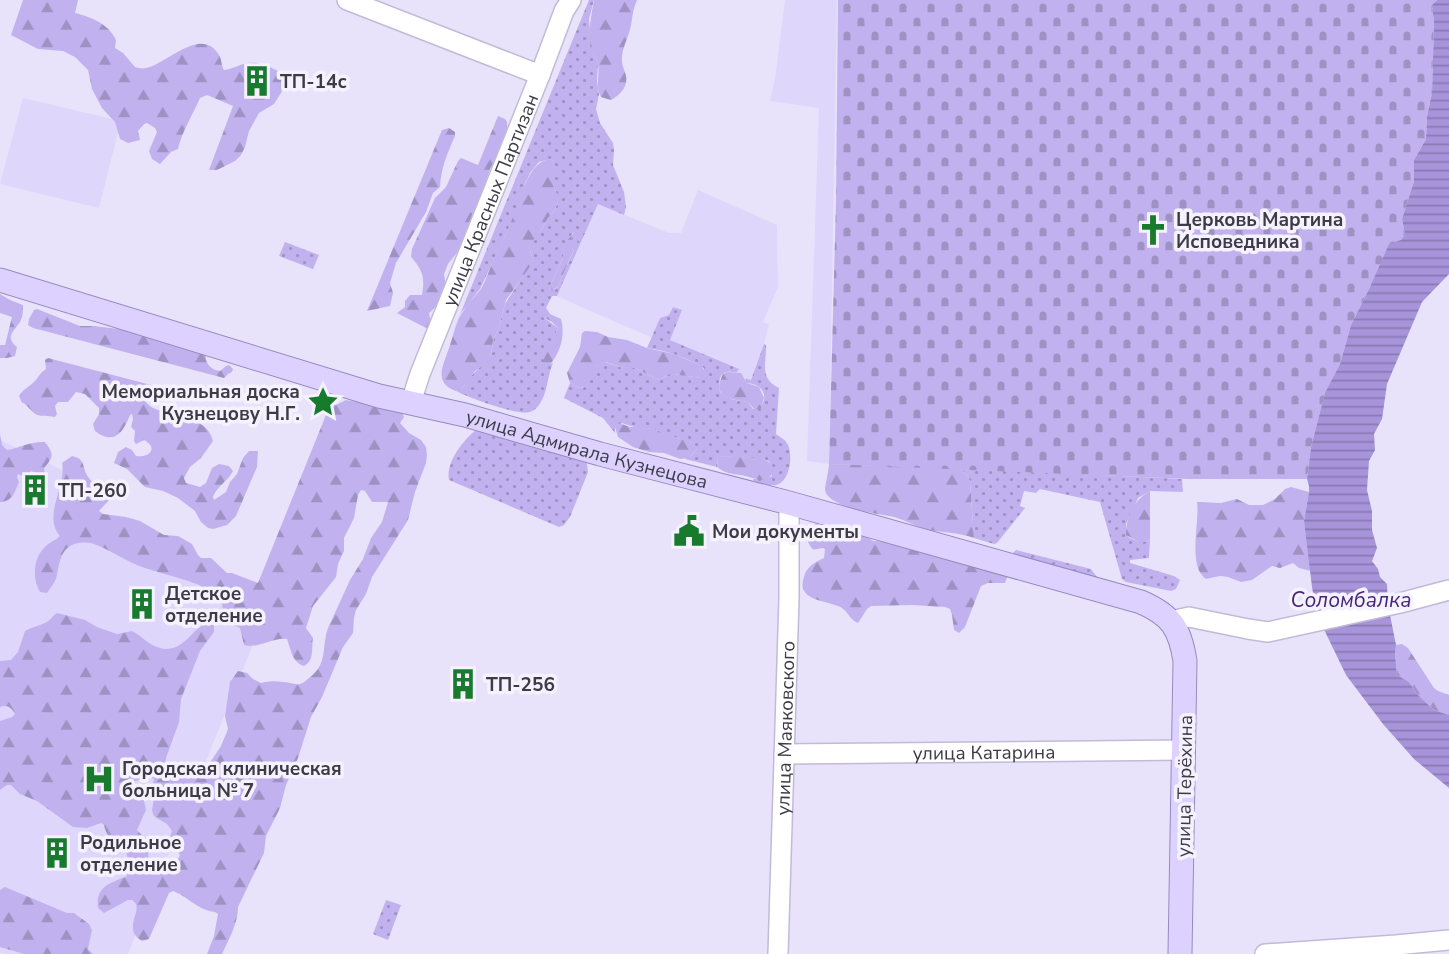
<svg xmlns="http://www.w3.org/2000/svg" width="1449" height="954" font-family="'Nunito Sans',sans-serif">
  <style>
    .built { fill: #dfd7fb }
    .grass { fill: url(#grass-dots); fill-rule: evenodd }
    .forest { fill: url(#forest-firs); fill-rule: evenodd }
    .cemetery { fill: url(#cemetery-stones) }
    .water { fill: url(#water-rules) }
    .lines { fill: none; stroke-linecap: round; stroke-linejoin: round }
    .minor-casing { stroke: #c1bbd8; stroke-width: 22 }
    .major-casing { stroke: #978abe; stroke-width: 25 }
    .minor { stroke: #fff; stroke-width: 19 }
    .major { stroke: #ddd2ff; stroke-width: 23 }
    .labels { text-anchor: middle; stroke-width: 7; stroke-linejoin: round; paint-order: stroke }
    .poi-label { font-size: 19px; font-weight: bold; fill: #3d3b46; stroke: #f5f2fe; text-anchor: start }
    .street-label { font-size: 19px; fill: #3d3b46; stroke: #f5f2fe }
    .water-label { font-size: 21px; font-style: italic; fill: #452778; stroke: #f5f2fe }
  </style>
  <defs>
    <pattern id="grass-dots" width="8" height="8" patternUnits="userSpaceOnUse" patternTransform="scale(1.75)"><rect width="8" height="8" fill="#c1b2ef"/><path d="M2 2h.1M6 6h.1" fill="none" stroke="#9e92c3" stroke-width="1.8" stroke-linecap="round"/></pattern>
    <pattern id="forest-firs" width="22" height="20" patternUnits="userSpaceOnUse" patternTransform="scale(1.75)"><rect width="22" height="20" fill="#c1b2ef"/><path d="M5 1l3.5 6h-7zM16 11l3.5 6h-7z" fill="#9e92c3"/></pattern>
    <pattern id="cemetery-stones" width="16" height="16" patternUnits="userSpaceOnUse" patternTransform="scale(1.75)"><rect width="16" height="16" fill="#c1b2ef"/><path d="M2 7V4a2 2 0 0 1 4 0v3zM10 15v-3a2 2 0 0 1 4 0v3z" fill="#9e92c3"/></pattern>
    <pattern id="water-rules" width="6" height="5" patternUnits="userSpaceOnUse" patternTransform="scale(1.75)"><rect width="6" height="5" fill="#a794da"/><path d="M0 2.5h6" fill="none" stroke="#897ab3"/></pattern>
  </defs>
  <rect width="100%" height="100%" fill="#e8e3fa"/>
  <!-- built -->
  <g class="built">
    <path d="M785,0H837L829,464L807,461L819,108L770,101L775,79Z"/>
    <path d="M23,98L121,121L99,208L0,184Z"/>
    <path d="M698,190L777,225L778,287L763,322L769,324L764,344L751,380L597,314L557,296L598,204L669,233H681Z"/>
    <path d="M0,440L77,477L75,517L269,605L128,954H5L0,953Z"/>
  </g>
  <!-- grass -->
  <g class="grass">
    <path d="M589,0H594L589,19L592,51L598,63L597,81L599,94L596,109L600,123L613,143L614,150L613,165L624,192L626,207L624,215L598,204L557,296H552L546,308L543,311V317L558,328L543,363L550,364L553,363C547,376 548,393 539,405C537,408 533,411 530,412C518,416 467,397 456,391L464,386L469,378L479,368L486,363L491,355L493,341L499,327L505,304L533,260L529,246L531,241L541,230L548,218L554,211L558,202V198L554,187V163L551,159L539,162L530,173L525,183L517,211L480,289L461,313L452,334ZM573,232L574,250L558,286L555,289L551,290L550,286L563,258V251Z"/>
    <path d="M285,242L319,255L313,269L279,256Z"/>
    <path d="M673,307L682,310L670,340L739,369L737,372C734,373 730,371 727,372C718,373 719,386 720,392C729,401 737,400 748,402L753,409C765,408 768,394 759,387C757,385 749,383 747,383L745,378L751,380L764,344L766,345C767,362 758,378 779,388L776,434C780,437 786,440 788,445C793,456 790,482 776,485C770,486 760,483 754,481L753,479H763L772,476L770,462L764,459L718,456L717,467L685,459L691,456L697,449C692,440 687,441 678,438C670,437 663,432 656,430C644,427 633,428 622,423L615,427V433L603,418L564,398L570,383C588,395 590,382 594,366L605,362L623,368H635L659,380L669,374H674L701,378L704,368C686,357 667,351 647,348L660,318L669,315Z"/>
    <path d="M480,427L586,457L588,472L570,517L564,525L559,527L449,480C445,462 465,437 480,427Z"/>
    <path d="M958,468L1182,479L1183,492L1150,491L1138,498L1126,524V531L1128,537L1139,542H1147L1150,539L1149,558L1130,560V563L1174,576L1180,580L1176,589L1171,591L1126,582L1122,579L1100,502L1040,489L1036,493L1024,491L1020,506L1025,508L997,543L994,544L974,538L970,481L967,475Z"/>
    <path d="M1016,550L1091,569L1097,577L1099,585L1011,555Z"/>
    <path d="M386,900L401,905L388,940L373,934Z"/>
  </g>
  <!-- forest -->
  <g class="forest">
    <path d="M23,0H78L75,13C91,17 109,24 116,40L115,48L123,53L135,67C139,68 141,69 146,68C167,64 201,25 219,55C222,60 221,65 224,70C232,69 239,65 247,63C259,61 273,68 283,74L286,82L281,93L274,104L259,113L249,131L245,147L241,155L235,161L217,170H209L233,106L207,95L200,98C193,115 182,131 178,149L171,152L160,164L152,159L149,151L157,132L155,128L147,123L144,124L138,131L140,140L128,143L120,139L115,122L102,108L92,89L88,70L75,57L63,51L38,49L11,35Z"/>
    <path d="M594,0H637C631,14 633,21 629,33C626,42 621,52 622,61C622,69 628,74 626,83C624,91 618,96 611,100L601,97C595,86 600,76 598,64C597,59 593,55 591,49C588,31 591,17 594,0Z"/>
    <path d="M498,116L505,119L507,122L508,136L490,169L468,239L448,264L444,274L446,287L438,305L429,313L431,323L430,330L397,313L405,307V301L410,295H422C425,278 423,270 411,257L412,249L435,198L446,187L458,161L461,158L478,165Z"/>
    <path d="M449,128L455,132V136C447,154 441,168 440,187L433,193L426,212L396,263L390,283L393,293L390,306L367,311L442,130Z"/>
    <path d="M551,159L554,163V187L558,197V202L554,211L548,218L541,230L529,246L533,260L531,265L506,300L499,327L493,341L491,355L487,363L475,371L464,386L456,391C431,382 445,362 450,345C454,333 456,321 464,310C468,302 476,296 481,289C487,278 491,265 496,254C501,244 506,235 510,225C519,205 526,161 551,159Z"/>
    <path d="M575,231L579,233V238L558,286L552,291L550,286L563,258V251L567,241Z"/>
    <path d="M0,294L10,300L23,305C23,311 23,317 20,322C13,332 5,337 17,347L15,356L7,358H0V345H5L12,317L0,313Z"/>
    <path d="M544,308H546L550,314L561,319C566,338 559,356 546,369L542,367L543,361L558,328L552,322L543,317L542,313Z"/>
    <path d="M37,309L80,326H94L127,330L206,353C204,363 211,370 220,371L226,366L229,365L233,369L232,372L228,374L224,378L33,328L28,325L29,319L34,310Z"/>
    <path d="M585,331L597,332L608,337L627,340L647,348L674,354L702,366L705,373L701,378L674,374H669L659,380L635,368H623L606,362L595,366C590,382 588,395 570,383L567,373L580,347L582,333Z"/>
    <path d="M48,358L155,386L157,392L156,397L145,399V401C152,410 159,410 169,412C175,412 180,416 185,418C199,422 209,426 213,441L201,458L190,467L184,478L186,483L200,487L206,483L212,468L219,464L229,466L233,471C228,481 216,487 213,497L214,500L226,492L230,482L237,474L243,458L249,451H258L257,467L236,516L227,525L213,529L208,528L201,522L195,511L178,498L163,491L145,487L127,469L114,463L118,452L126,447L132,450L136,456C149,458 159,448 144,440L136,444L134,441L135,431L131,427L133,419L132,414L130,415C123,432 115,446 95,431L93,424L99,414V408L85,394L76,392L68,402H58L55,406L57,414L55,417C38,414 40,420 27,406C19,398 24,407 19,396C23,389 29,387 35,381C39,376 41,372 46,369L45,360Z"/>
    <path d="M727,372L741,373L747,383L759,387L764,398L761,408L755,410L748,402C730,399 711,398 723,374Z"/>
    <path d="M346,400C364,403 384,406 402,413L404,417L400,423L409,433L421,440L426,447L427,455L426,463L415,492L408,520L372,577L366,594L356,610L354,618L353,633L343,647L322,697L311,717L298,758L286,785L280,808L266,836L264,853L238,907C238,923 229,939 222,954H207L214,936L218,914L215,912C197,910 189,897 173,891L169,893L149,939L142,941C123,930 140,914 136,904C135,902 133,901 132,900H128L104,913L98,908C95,885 112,883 127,876C127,869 129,858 126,852C118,840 107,841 104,825L101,823L87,828L73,827L37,801L20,794L11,785H7L0,790V721L12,717L15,714C12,708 7,704 0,707V661L11,660L18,652L25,631C32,627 38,626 45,623C50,621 52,616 57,613L85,620L97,627L117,634L132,631C142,636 148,645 160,648C188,655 194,618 214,624V632L200,651L181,699L179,722L166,758L165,767L167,772L171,774L191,775L200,771L211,761L221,746L228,729L225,716L230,682L238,671L247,673L253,679L261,683C268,681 276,681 283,682C288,682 295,685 300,684C304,683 305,681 309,678C329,663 321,647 328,628L350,580L363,559L371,538L382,522L388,502H372L365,491L361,490L358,495L354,518L344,538V551L338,564L336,577L313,606L306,628L313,638C311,649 315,660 304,666C292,662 291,650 287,639C272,637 260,649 244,645L240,628C236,626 230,624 226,620C217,612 229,601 215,593C194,580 168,576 145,568C126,562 110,549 91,543C85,542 76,542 70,546C59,553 59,568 56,579C54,584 50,588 47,593L40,592C32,579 33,558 45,547C49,542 55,541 60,536C42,516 67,486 62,463L72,456C87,459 81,468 89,478C96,488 104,480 114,490L111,498L99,511L103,514L126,517L140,521L164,535L178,536L192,544L198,555L201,558H211L227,573H232L258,583L330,405H336ZM145,777H150L154,779L151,790L154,798L152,810L153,814L155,817L167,824L172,831C167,842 174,847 180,855L175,865L162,871C149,866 146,858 150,844L137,830L146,810L144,800L137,798H130L127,795V786C131,781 139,781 145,777Z"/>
    <path d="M619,423L630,427L638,426L656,430L677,438L687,440L694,444L697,449L689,458L680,459L664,453L649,452L633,447L618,437L615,427Z"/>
    <path d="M0,434L2,445L7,450C19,448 31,441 45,442C54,454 54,457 44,468L45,477L31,471L26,477L18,474L17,477L19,482C15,492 12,502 0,502Z"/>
    <path d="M718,456L762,458L772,464L774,472C763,486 755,477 740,475C731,474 725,473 717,467Z"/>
    <path d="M829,464L958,468L967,475L970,481L974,538C958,532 941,533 925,529C915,526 905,520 894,517C880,514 828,508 825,490C825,487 829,468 829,464Z"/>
    <path d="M1291,487L1309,492L1304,521L1311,571L1299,568L1293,563L1280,568L1272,566L1252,580L1241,582L1228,577L1220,576L1206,579C1187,566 1200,522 1197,502L1221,503L1237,499L1249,505H1263L1275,499L1285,489Z"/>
    <path d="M1150,491V539L1147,542H1139L1126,535C1126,516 1133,501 1150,491Z"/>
    <path d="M817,523L865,536L873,541L890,542L1008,575L1005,583H988L981,586L965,627L959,633L954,630L952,615L950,609L945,607L912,605L871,606L867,609L858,623C850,620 849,613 842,608C829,600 795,602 804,577C806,567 815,562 824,558L825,549L823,548C813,549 814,553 808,542L810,530Z"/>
    <path d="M1402,644L1408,648L1434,688L1438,691L1449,695V715L1434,710L1417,694L1409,682L1397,675L1395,654L1396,645Z"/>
    <path d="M5,887L67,913H74L89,924L92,930L88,949L93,954H24L0,947V890Z"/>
  </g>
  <!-- cemetery -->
  <path class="cemetery" d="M838,0H1437L1432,5L1434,23L1432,93L1427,116L1426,139L1414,160V181L1402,219L1405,235L1370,287L1351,325L1340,364L1325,394L1311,447L1307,479H1189L829,464L836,201Z"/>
  <!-- water -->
  <path class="water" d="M1437,0H1449V274L1422,302L1387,384L1382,419L1374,434L1375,450L1369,461L1367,490L1372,511V530L1377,548L1372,561L1378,569L1380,577L1387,584L1388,605L1396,645L1395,654L1397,675L1409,682L1417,694L1434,710L1449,715V788L1414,759L1383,724L1346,675L1317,615L1312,587L1304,521L1309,492V486L1307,479L1311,447L1325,393L1340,364L1351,325L1370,287L1389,244L1401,240L1405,235L1402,219L1414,181V160L1426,139L1427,116L1432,93L1434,23L1432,5Z"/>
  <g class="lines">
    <defs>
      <g id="minor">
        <path d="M347,0L540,75"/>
        <path id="s1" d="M411,402L420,374L540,75L564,11L571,0"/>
        <path d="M1171,621L1189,617L1248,629L1268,632L1400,603L1449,590"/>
        <path id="s2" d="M784,754L1185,750"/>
        <path id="s3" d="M778,954L789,598V503"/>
        <path d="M1265,954L1396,945L1449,940"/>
      </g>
      <g id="major">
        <path id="s4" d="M0,280L379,396L465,415L600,454L789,503L1141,602C1171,615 1180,628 1185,661L1180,954"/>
      </g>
    </defs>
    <!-- minor casing -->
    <use href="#minor" class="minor-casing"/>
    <!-- major casing -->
    <use href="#major" class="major-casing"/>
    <!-- minor -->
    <use href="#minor" class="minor"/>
    <!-- major -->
    <use href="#major" class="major"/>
  </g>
  <!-- icons -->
  <defs>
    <symbol id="building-bare" viewBox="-9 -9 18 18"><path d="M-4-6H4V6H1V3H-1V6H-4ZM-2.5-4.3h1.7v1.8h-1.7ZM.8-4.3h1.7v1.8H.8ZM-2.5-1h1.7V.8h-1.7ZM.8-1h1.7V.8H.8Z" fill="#187a2c" stroke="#f5f2fe" stroke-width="2.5" paint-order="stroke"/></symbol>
    <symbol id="church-bare" viewBox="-9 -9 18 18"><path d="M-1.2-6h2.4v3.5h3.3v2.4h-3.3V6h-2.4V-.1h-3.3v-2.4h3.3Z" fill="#187a2c" stroke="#f5f2fe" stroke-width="2.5" paint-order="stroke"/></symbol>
    <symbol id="sight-bare" viewBox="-9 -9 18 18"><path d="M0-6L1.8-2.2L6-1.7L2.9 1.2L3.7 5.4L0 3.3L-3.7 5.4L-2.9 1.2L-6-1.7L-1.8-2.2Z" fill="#187a2c" stroke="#f5f2fe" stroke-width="2.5" paint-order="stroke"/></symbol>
    <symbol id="civic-bare" viewBox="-9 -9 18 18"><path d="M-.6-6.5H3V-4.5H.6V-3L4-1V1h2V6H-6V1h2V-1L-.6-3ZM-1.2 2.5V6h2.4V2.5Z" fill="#187a2c" stroke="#f5f2fe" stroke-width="2.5" paint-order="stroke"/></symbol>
    <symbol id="hospital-bare" viewBox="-9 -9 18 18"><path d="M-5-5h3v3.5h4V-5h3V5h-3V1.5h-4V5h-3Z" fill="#187a2c" stroke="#f5f2fe" stroke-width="2.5" paint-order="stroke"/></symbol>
  </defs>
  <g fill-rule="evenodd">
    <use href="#building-bare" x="235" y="59" width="44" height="44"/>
    <use href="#church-bare" x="1131" y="208" width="44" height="44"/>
    <use href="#sight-bare" x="301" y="380" width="44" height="44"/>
    <use href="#building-bare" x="13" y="468" width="44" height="44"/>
    <use href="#civic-bare" x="667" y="509" width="44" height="44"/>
    <use href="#building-bare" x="120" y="582" width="44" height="44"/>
    <use href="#building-bare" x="441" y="662" width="44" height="44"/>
    <use href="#hospital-bare" x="77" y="757" width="44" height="44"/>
    <use href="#building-bare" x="35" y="831" width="44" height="44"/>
  </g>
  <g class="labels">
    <!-- poi labels -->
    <g class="poi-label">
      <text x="280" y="88">ТП-14с</text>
      <text x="1176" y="226">Церковь Мартина<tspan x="1176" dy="22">Исповедника</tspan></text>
      <text x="300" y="398" text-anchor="end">Мемориальная доска<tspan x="300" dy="22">Кузнецову Н.Г.</tspan></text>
      <text x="58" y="497">ТП-260</text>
      <text x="712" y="538">Мои документы</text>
      <text x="165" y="600">Детское<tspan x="165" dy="22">отделение</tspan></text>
      <text x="486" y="691">ТП-256</text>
      <text x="122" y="775">Городская клиническая<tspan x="122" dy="22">больница № 7</tspan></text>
      <text x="80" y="849">Родильное<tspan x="80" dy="22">отделение</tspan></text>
    </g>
    <!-- street labels -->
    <g class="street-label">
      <text dy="7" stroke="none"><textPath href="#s1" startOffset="217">улица Красных Партизан</textPath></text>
      <text dy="7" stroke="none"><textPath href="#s4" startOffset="611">улица Адмирала Кузнецова</textPath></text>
      <text dy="7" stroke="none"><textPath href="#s3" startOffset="226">улица Маяковского</textPath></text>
      <text dy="7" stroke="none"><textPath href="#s2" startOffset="200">улица Катарина</textPath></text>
      <text transform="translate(1184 786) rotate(-89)" y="7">улица Терёхина</text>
    </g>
    <!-- water labels -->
    <g class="water-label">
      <text x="1351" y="607">Соломбалка</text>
    </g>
  </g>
</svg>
